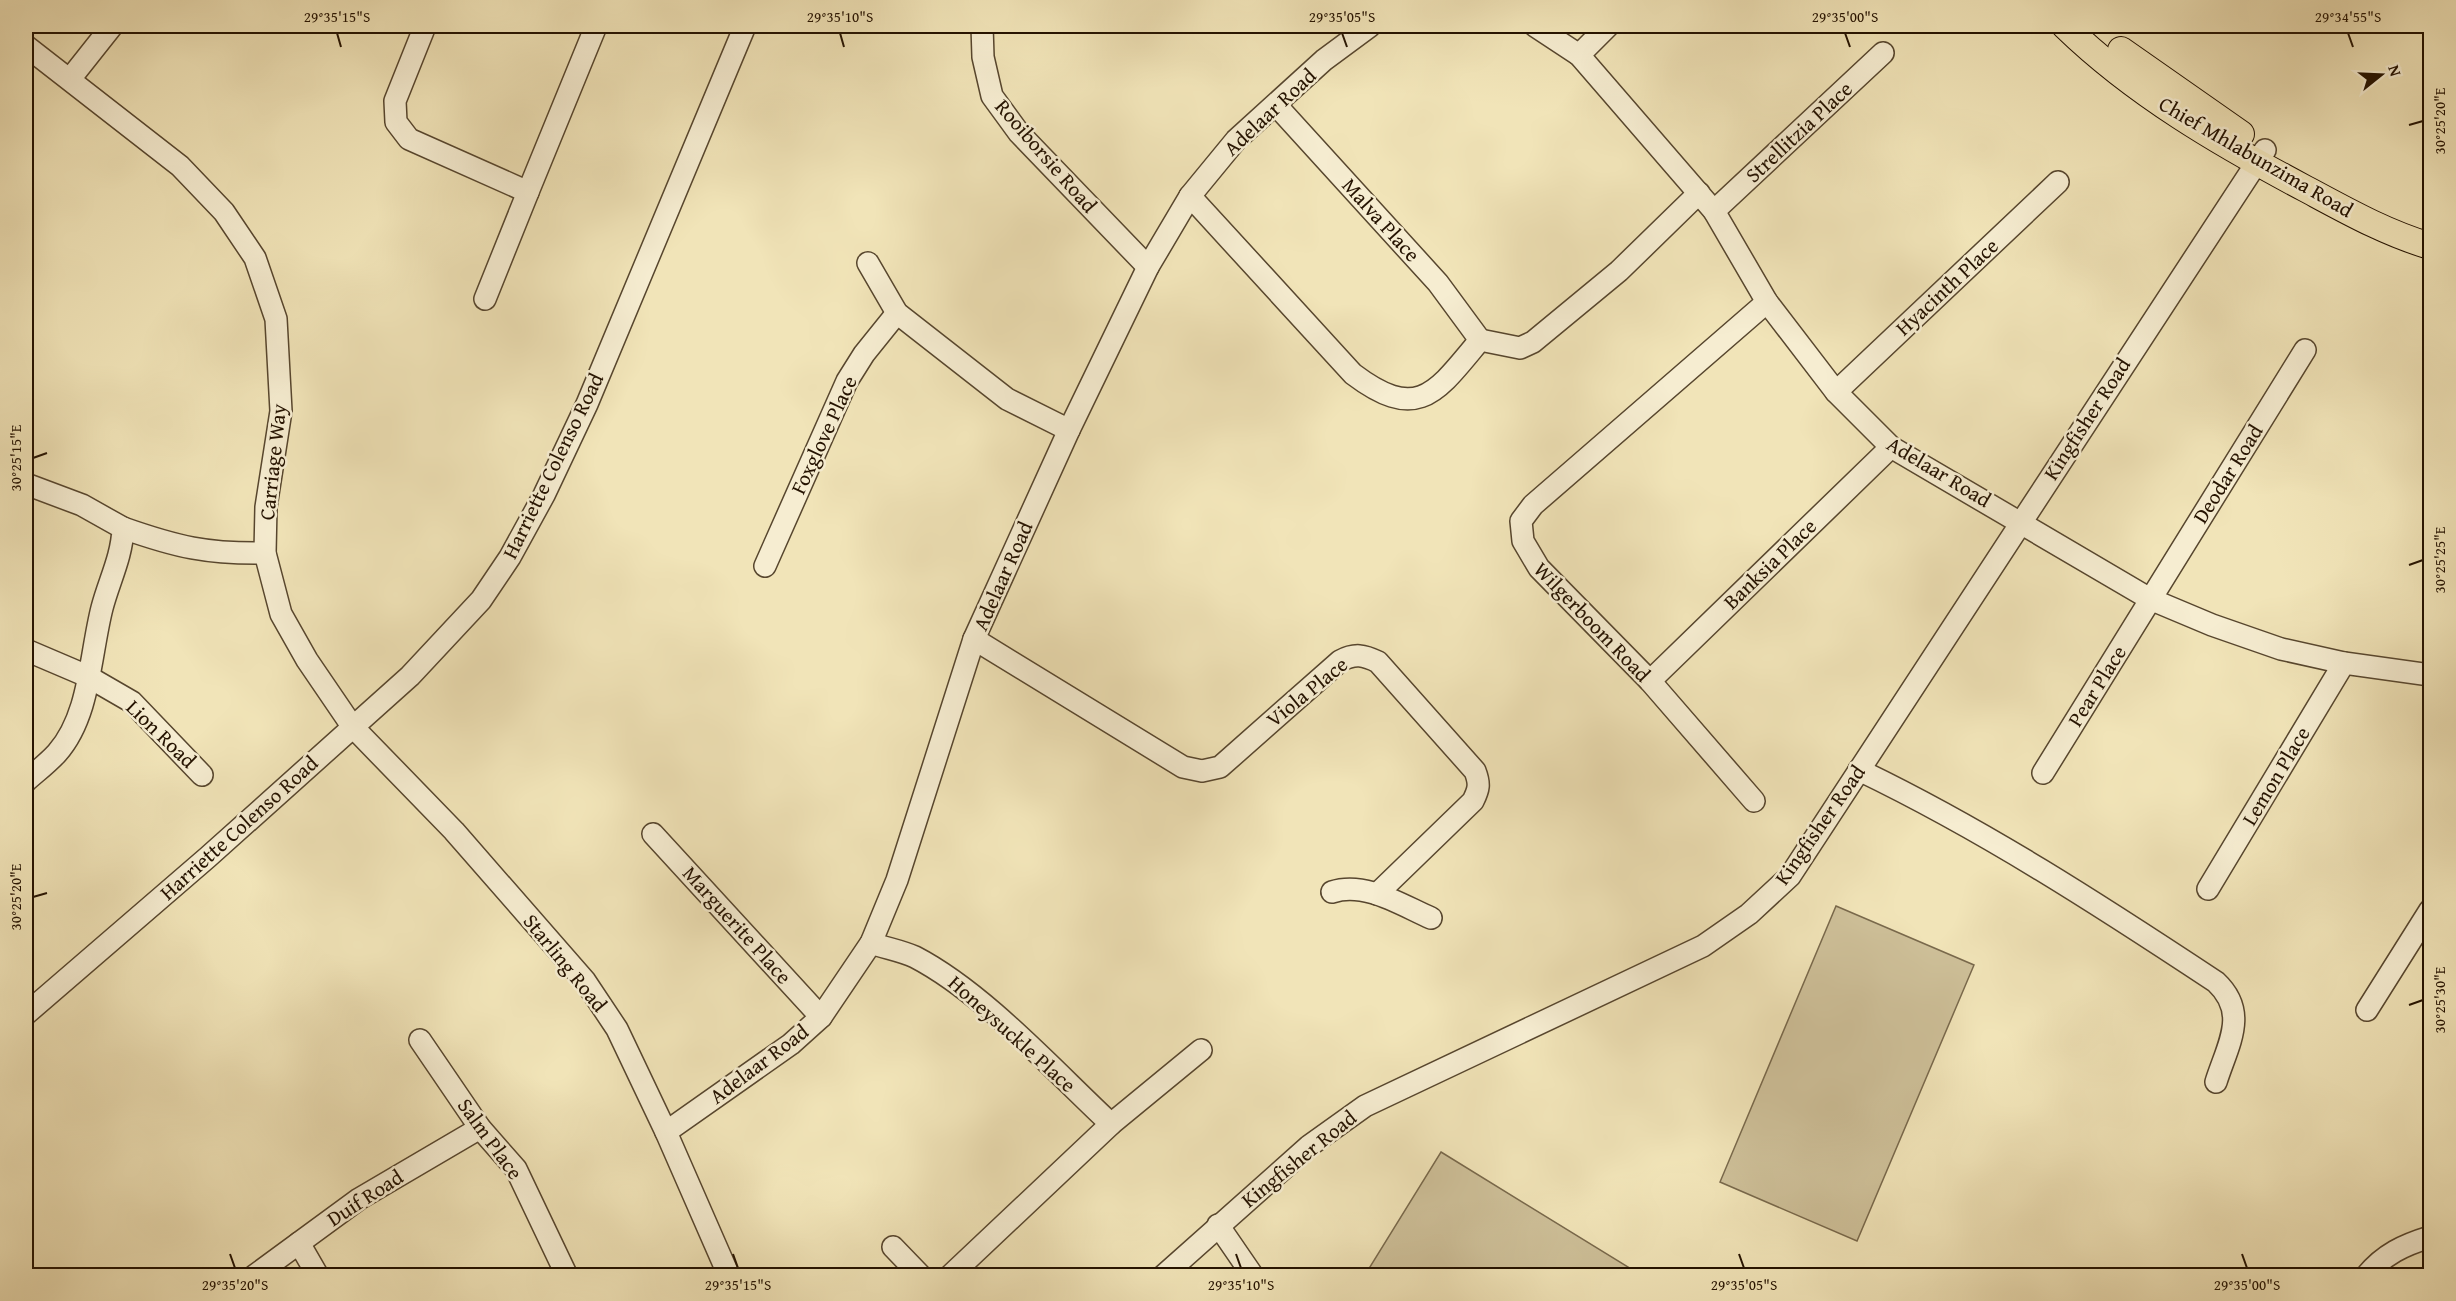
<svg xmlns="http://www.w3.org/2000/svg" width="2456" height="1301" font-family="'Gentium Book Plus',serif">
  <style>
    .green { fill: #cec099; stroke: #79694c; stroke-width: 1.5 }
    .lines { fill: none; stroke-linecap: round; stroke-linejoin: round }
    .minor-casing { stroke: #57462e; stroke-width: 24 }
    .major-casing { stroke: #241200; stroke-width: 28 }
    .minor { stroke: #f6edd1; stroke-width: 21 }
    .major { stroke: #f1e4b8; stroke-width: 26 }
    .ticks { fill: none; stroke: #241200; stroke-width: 2 }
    .labels { text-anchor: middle; stroke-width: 5; stroke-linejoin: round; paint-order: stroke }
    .street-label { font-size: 21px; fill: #241200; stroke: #f6edd1 }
    .neatline { fill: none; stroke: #241200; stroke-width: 2 }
    .ticks-label { font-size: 15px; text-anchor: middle; fill: #241200 }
  </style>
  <rect width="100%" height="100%" fill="#f1e4b8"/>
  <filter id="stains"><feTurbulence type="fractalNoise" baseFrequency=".00333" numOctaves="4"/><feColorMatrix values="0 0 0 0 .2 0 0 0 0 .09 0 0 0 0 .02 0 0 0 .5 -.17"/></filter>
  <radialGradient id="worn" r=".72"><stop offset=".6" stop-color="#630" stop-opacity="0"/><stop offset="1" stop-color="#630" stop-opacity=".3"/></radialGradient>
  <!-- green -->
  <g class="green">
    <path d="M1836,906L1974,965L1857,1241L1720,1182Z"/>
    <path d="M1441,1152L1641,1275H1365Z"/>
  </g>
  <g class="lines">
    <defs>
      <g id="minor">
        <path d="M425,26L395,101L396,122L409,139L528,192L596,26"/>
        <path d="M982,26L983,57L992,96L1019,133L1148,267"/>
        <path d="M1535,26L1579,55L1714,211L1767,302L1836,392L1891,447L2150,599L2212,625L2281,649L2344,663L2430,675"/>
        <path d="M26,46L180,166L224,212L255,258L276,319L281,411L266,507L265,553L281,614L307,660L352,726L454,831L585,981L617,1029L666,1132L729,1276"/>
        <path d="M1579,55L1608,26"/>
        <path d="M70,79L112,26"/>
        <path d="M1276,105L1438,283L1480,340"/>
        <path d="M1190,196L1353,374C1418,423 1436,393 1480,340L1520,348L1533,342L1619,271L1699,193"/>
        <path d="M1714,211L1883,53"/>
        <path d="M868,263L897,313L1007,399L1069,430"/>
        <path d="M485,299L528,192"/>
        <path d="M1836,392L2058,182"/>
        <path d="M26,484L82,505L123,528C122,557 109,581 102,608C90,655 90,716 57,753C47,764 36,772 26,781"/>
        <path d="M123,528C177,547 207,554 265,553"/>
        <path d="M765,566L847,381L864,354L897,313"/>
        <path d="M974,639L1183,767L1202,771L1220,767L1340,661C1355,653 1364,655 1378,662L1475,771C1480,784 1479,789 1473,801L1377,894"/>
        <path d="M26,650L87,676L132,702L202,775"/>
        <path d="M1650,681L1891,447"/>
        <path d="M1859,770C1984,830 2101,906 2216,982C2249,1013 2228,1044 2216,1082"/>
        <path d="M2043,773L2305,350"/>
        <path d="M1754,801L1650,681L1539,568L1523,541L1521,521L1533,505L1767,302"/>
        <path d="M653,834L821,1017"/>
        <path d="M2208,889L2344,663"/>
        <path d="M1332,892C1365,881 1401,905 1431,918"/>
        <path d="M871,943C885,948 902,951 915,957C984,993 1053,1070 1111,1124"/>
        <path d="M2367,1010L2430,910"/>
        <path d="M26,1014L208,857L410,676L481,600L510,557L544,495L587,404L745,26"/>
        <path d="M420,1040L480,1128L516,1169L567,1276"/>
        <path d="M666,1132L791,1044L821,1017L871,943L897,880L974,639L1069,430L1148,267L1190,196L1236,140L1324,60L1370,26"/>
        <path d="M1218,1225L1253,1276"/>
        <path d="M299,1243L318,1276"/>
        <path d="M893,1247L921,1276"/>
        <path d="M254,1276L359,1199L480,1128"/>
        <path d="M950,1276L1111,1124L1201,1050"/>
        <path d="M1163,1276L1309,1146L1365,1106L1703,946L1749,914L1790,876L2265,150"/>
        <path d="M2366,1276C2384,1254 2404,1245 2430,1237"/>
      </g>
      <g id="major">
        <path d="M2065,26C2135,94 2221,144 2306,189C2347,211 2386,233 2430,246"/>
        <path d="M2121,50L2241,134"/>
      </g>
    </defs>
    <!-- minor casing -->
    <use href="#minor" class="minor-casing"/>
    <!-- major casing -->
    <use href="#major" class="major-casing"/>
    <!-- minor -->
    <use href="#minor" class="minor"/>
    <!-- major -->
    <use href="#major" class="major"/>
  </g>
  <!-- ticks -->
  <path class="ticks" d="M337,33L341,47M840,33L844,47M1342,33L1347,47M1845,33L1850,47M2348,33L2353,47M2409,125L2423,121M33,458L47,453M2409,565L2423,560M33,897L47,893M2409,1005L2423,1000M230,1254L235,1268M733,1254L738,1268M1236,1254L1241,1268M1739,1254L1744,1268M2242,1254L2247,1268"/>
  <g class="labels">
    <!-- street labels -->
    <g class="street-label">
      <text transform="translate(1270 112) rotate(-43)" y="7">Adelaar Road</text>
      <text transform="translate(1799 132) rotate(-43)" y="7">Strellitzia Place</text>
      <text transform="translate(1046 156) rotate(49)" y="7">Rooiborsie Road</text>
      <text transform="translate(2256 157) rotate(30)" y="7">Chief Mhlabunzima Road</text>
      <text transform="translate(1381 220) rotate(48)" y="7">Malva Place</text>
      <text transform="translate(1947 287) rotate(-43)" y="7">Hyacinth Place</text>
      <text transform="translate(2087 419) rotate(-57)" y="7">Kingfisher Road</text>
      <text transform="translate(824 435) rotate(-65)" y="7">Foxglove Place</text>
      <text transform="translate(273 462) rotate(-84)" y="7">Carriage Way</text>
      <text transform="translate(553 466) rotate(-64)" y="7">Harriette Colenso Road</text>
      <text transform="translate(1939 472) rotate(31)" y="7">Adelaar Road</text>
      <text transform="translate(2228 474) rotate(-58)" y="7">Deodar Road</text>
      <text transform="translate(1770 564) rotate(-44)" y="7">Banksia Place</text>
      <text transform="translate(1003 576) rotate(-66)" y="7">Adelaar Road</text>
      <text transform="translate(1592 622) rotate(46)" y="7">Wilgerboom Road</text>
      <text transform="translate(2097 686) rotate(-58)" y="7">Pear Place</text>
      <text transform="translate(1307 692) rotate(-39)" y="7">Viola Place</text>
      <text transform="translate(161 734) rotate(44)" y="7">Lion Road</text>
      <text transform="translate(2276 776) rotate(-59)" y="7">Lemon Place</text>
      <text transform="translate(1820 825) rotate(-55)" y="7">Kingfisher Road</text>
      <text transform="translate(239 828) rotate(-42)" y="7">Harriette Colenso Road</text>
      <text transform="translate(737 925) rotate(48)" y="7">Marguerite Place</text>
      <text transform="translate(565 963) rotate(51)" y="7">Starling Road</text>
      <text transform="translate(1012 1034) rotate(42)" y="7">Honeysuckle Place</text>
      <text transform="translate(759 1064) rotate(-37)" y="7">Adelaar Road</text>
      <text transform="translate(490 1139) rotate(54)" y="7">Salm Place</text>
      <text transform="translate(1299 1159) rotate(-39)" y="7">Kingfisher Road</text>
      <text transform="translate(365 1198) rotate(-33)" y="7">Duif Road</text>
    </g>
  </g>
  <!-- margin -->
  <rect width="2456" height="1301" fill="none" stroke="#f1e4b8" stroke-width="66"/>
  <!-- north arrow -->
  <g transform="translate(2381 75) rotate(72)" stroke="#f6edd1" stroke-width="4.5" paint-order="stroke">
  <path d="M0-4.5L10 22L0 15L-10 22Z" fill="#241200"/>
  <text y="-9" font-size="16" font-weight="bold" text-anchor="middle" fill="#241200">N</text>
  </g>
  <rect x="33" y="33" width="2390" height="1235" class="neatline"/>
  <g class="ticks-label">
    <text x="337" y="22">29°35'15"S</text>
    <text x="840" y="22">29°35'10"S</text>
    <text x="1342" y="22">29°35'05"S</text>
    <text x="1845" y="22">29°35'00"S</text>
    <text x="2348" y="22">29°34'55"S</text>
    <text transform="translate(2440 121) rotate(-90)" y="5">30°25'20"E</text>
    <text transform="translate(16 458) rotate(-90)" y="5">30°25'15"E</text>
    <text transform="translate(2440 560) rotate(-90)" y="5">30°25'25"E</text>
    <text transform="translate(16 897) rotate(-90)" y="5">30°25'20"E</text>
    <text transform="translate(2440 1000) rotate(-90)" y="5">30°25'30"E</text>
    <text x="235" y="1290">29°35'20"S</text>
    <text x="738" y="1290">29°35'15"S</text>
    <text x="1241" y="1290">29°35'10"S</text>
    <text x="1744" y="1290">29°35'05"S</text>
    <text x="2247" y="1290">29°35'00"S</text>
  </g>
  <rect width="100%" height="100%" filter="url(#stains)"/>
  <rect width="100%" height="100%" fill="url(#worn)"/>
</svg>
